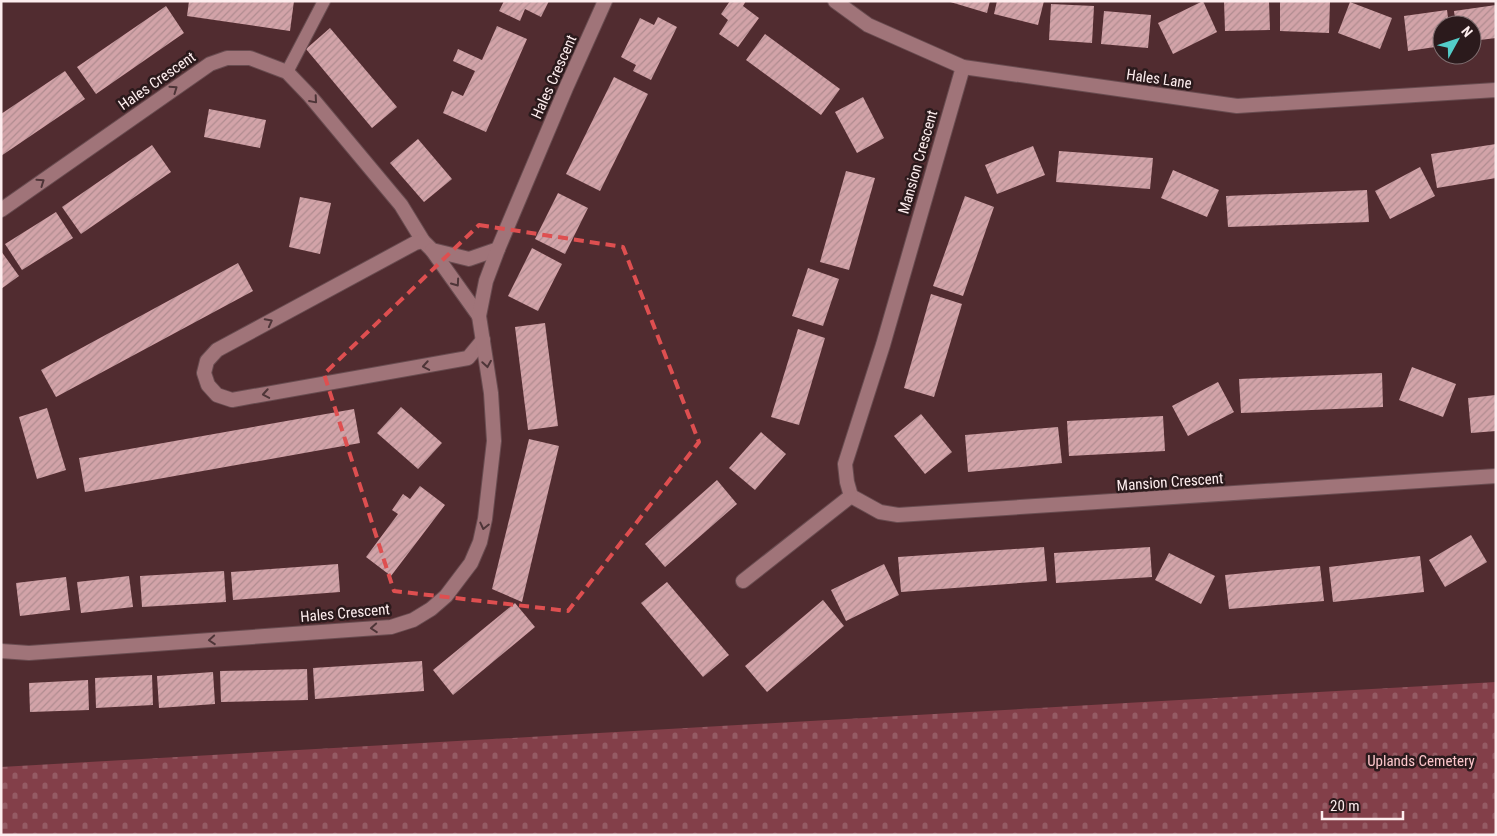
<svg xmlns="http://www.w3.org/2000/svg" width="1497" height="836" font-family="'Roboto Condensed',sans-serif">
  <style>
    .cemetery { fill: url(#cemetery-stones) }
    .building { fill: url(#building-hatch) }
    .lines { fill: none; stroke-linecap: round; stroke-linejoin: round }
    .service-casing { stroke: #694c50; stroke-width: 14 }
    .minor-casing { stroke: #694c50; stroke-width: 16 }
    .tertiary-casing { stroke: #694c50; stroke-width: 16 }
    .service { stroke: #a07479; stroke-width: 12 }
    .minor { stroke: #a07479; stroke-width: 14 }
    .tertiary { stroke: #a07479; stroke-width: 14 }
    .oneway { stroke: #4e3538 }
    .marked { fill: none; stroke: #de4f50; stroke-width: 4; stroke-dasharray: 10 6; stroke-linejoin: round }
    .labels { text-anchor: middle; stroke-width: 5; stroke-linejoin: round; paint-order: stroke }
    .street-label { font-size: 15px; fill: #fdedee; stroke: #2b1a1c }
    .park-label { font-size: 15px; fill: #fcc6cb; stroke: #2b1a1c }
  </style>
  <defs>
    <pattern id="cemetery-stones" width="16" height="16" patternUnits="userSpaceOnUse" patternTransform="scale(1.25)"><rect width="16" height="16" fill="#833f49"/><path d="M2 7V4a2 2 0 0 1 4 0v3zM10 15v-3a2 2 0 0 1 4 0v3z" fill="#955b64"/></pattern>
    <pattern id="building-hatch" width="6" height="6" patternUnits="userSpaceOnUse" patternTransform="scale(1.25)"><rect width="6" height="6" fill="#d2a3a8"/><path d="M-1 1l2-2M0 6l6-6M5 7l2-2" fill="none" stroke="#b08c90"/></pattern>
  </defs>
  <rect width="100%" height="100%" fill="#512c30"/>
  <!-- cemetery -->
  <path class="cemetery" d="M1496,682V835H1V767Z"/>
  <!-- building -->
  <g class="building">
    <path d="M189,1H294L290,31L187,16Z"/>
    <path d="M504,1H549L541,17L525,9L520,21L499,11Z"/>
    <path d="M730,1H746L743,6L759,18L738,47L719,34L728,20L721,14Z"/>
    <path d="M947,1H990L987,13Z"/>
    <path d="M997,1H1044L1038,25L994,14Z"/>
    <path d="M1203,1L1217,32L1173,54L1158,23Z"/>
    <path d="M1224,1H1269L1270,30L1225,31Z"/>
    <path d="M1280,1H1330L1329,33L1280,31Z"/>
    <path d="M1350,2L1392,18L1380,49L1338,33Z"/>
    <path d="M1051,4L1094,6L1092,43L1049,40Z"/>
    <path d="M1496,5V38L1472,41V25H1456L1454,11Z"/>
    <path d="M166,6L184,33L96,94L77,67Z"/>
    <path d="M1447,10L1449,25H1442V46L1408,51L1404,16Z"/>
    <path d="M1104,11L1151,15L1148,48L1101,44Z"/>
    <path d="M658,17L677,27L651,80L633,71L636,65L621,57L640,18L654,25Z"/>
    <path d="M497,26L527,39L486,132L443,113L452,91L463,96L475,71L453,61L458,49L482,60Z"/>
    <path d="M330,28L397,107L372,128L306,49Z"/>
    <path d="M765,34L840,89L821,115L746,60Z"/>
    <path d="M65,71L85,99L1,156V114Z"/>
    <path d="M614,77L648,94L600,191L566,174Z"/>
    <path d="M863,97L884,138L857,153L835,112Z"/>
    <path d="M209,109L266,120L260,148L204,137Z"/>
    <path d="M418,139L452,179L424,202L390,163Z"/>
    <path d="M1496,144V178L1437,188L1431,154Z"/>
    <path d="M152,145L171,172L81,234L62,207Z"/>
    <path d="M1033,146L1045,175L997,194L985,165Z"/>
    <path d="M1059,151L1153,158L1150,189L1056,182Z"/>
    <path d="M1420,167L1435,196L1390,219L1375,191Z"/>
    <path d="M1173,170L1219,190L1207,217L1161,198Z"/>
    <path d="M846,171L875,178L849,270L820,262Z"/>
    <path d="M1367,190L1369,222L1228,227L1226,196Z"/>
    <path d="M558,193L588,208L565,254L535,239Z"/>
    <path d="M965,196L994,207L963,296L933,286Z"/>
    <path d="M300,197L331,203L320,254L289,247Z"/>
    <path d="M56,212L73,238L22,270L5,244Z"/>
    <path d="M532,248L562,264L538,311L508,296Z"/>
    <path d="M1,251L19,276L1,289Z"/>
    <path d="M238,263L253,291L56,397L41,370Z"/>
    <path d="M808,268L839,279L823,326L792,316Z"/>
    <path d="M931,294L962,304L934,397L904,388Z"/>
    <path d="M545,323L558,426L528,430L515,327Z"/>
    <path d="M798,329L825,338L799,425L771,417Z"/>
    <path d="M1412,367L1456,384L1443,417L1399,400Z"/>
    <path d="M1382,373L1383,407L1241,413L1239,379Z"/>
    <path d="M1218,382L1234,412L1188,436L1172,406Z"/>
    <path d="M1496,395V431L1471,433L1468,398Z"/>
    <path d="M401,407L442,443L418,469L377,433Z"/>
    <path d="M47,408L66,470L37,479L19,417Z"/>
    <path d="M354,409L360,443L85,492L79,458Z"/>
    <path d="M921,414L952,452L925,474L894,436Z"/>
    <path d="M1163,416L1165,451L1069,456L1067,421Z"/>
    <path d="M1058,427L1062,463L968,472L965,435Z"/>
    <path d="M761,432L786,454L755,490L729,468Z"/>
    <path d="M529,439L559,446L522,602L492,589Z"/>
    <path d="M717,480L737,504L665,567L645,544Z"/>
    <path d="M420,486L445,505L391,576L366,557L398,514L392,510L403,494L410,499Z"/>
    <path d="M1471,535L1487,562L1445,587L1429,560Z"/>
    <path d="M1044,547L1047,581L901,592L898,557Z"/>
    <path d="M1150,547L1152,577L1056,583L1054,553Z"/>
    <path d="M1169,553L1215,576L1201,604L1155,580Z"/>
    <path d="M1420,556L1424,592L1333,602L1329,567Z"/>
    <path d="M338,564L340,592L233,600L231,572Z"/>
    <path d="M884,564L899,595L846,621L831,590Z"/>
    <path d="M1320,566L1324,601L1229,609L1225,575Z"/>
    <path d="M224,571L226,602L142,607L140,576Z"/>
    <path d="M129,576L133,607L81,613L77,582Z"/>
    <path d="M66,577L70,610L20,616L16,583Z"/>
    <path d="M667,582L729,655L703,677L641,603Z"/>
    <path d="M823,600L844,626L767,692L745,666Z"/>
    <path d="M515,603L535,627L453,695L433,670Z"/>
    <path d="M422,661L424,691L315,699L313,668Z"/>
    <path d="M307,669L308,700L221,702L220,671Z"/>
    <path d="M213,672L215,704L159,708L157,676Z"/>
    <path d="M152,675L153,705L96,708L95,678Z"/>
    <path d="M88,680L89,710L30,712L29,683Z"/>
  </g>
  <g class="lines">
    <defs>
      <path id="service" d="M287,72L324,1"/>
      <g id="minor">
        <path d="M963,67L883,345L845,464L847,482L851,496L880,512L898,515L1496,476"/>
        <path d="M1,210L210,64L227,58H250L287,72L310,96L401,205L423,241L432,250L469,259L498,249"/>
        <path d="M423,241L415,243L217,350L207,361L204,373L208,385L217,395L232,400L468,358L483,340"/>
        <path d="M432,250L479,316"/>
        <path d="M743,581L851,496"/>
        <path d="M1,651L29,653L391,627L413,620L431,609L446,596L471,563L480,542L485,519L494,441L491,393L479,316L486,281L498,249L566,88L605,1"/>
      </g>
      <path id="tertiary" d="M835,1L868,25L963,67L1237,106L1496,90"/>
    </defs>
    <!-- service casing -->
    <use href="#service" class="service-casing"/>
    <!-- minor casing -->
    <use href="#minor" class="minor-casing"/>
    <!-- tertiary casing -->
    <use href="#tertiary" class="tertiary-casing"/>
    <!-- service -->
    <use href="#service" class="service"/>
    <!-- minor -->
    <use href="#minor" class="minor"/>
    <!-- tertiary -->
    <use href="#tertiary" class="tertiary"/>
  </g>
  <!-- one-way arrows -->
  <defs><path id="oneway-chevron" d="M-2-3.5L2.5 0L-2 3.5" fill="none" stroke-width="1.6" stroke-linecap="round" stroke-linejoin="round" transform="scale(1.25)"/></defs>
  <g class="oneway">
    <use href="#oneway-chevron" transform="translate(174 89) rotate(-35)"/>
    <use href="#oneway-chevron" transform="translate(314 100) rotate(49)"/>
    <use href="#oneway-chevron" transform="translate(41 182) rotate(-35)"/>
    <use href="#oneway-chevron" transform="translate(456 283) rotate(55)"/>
    <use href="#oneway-chevron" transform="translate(269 322) rotate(-28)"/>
    <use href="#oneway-chevron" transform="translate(487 364) rotate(81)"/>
    <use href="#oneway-chevron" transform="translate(426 366) rotate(170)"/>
    <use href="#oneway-chevron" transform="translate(266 394) rotate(170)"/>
    <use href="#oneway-chevron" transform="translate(484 526) rotate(103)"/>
    <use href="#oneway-chevron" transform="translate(374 628) rotate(176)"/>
    <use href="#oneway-chevron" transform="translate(212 640) rotate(176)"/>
  </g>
  <!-- marked area -->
  <path class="marked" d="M479,225L623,247L699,442L568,611L394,591L324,374Z"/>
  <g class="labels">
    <!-- street labels -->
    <g class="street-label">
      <text transform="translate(554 77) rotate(-66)" y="5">Hales Crescent</text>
      <text transform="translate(1159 79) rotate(8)" y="5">Hales Lane</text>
      <text transform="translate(157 81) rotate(-35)" y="5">Hales Crescent</text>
      <text transform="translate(918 162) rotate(-74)" y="5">Mansion Crescent</text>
      <text transform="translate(1170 482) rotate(-4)" y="5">Mansion Crescent</text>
      <text transform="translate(345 613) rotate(-5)" y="5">Hales Crescent</text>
    </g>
    <!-- park labels -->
    <g class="park-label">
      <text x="1421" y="766">Uplands Cemetery</text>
    </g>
  </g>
  <!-- border -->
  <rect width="1497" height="836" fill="none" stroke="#fdedee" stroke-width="5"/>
  <!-- north arrow -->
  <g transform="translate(1457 40) rotate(50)"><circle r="24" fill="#2b1a1c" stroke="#7f6e70"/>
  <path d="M0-4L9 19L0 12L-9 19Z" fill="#53cdc9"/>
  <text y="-8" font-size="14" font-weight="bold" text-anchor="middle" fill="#fdedee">N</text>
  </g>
  <!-- scale -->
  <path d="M1322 811v8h81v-8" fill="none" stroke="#fdedee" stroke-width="2.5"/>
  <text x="1330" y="811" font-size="15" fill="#fdedee" stroke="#2b1a1c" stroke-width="4" paint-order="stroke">20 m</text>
</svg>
